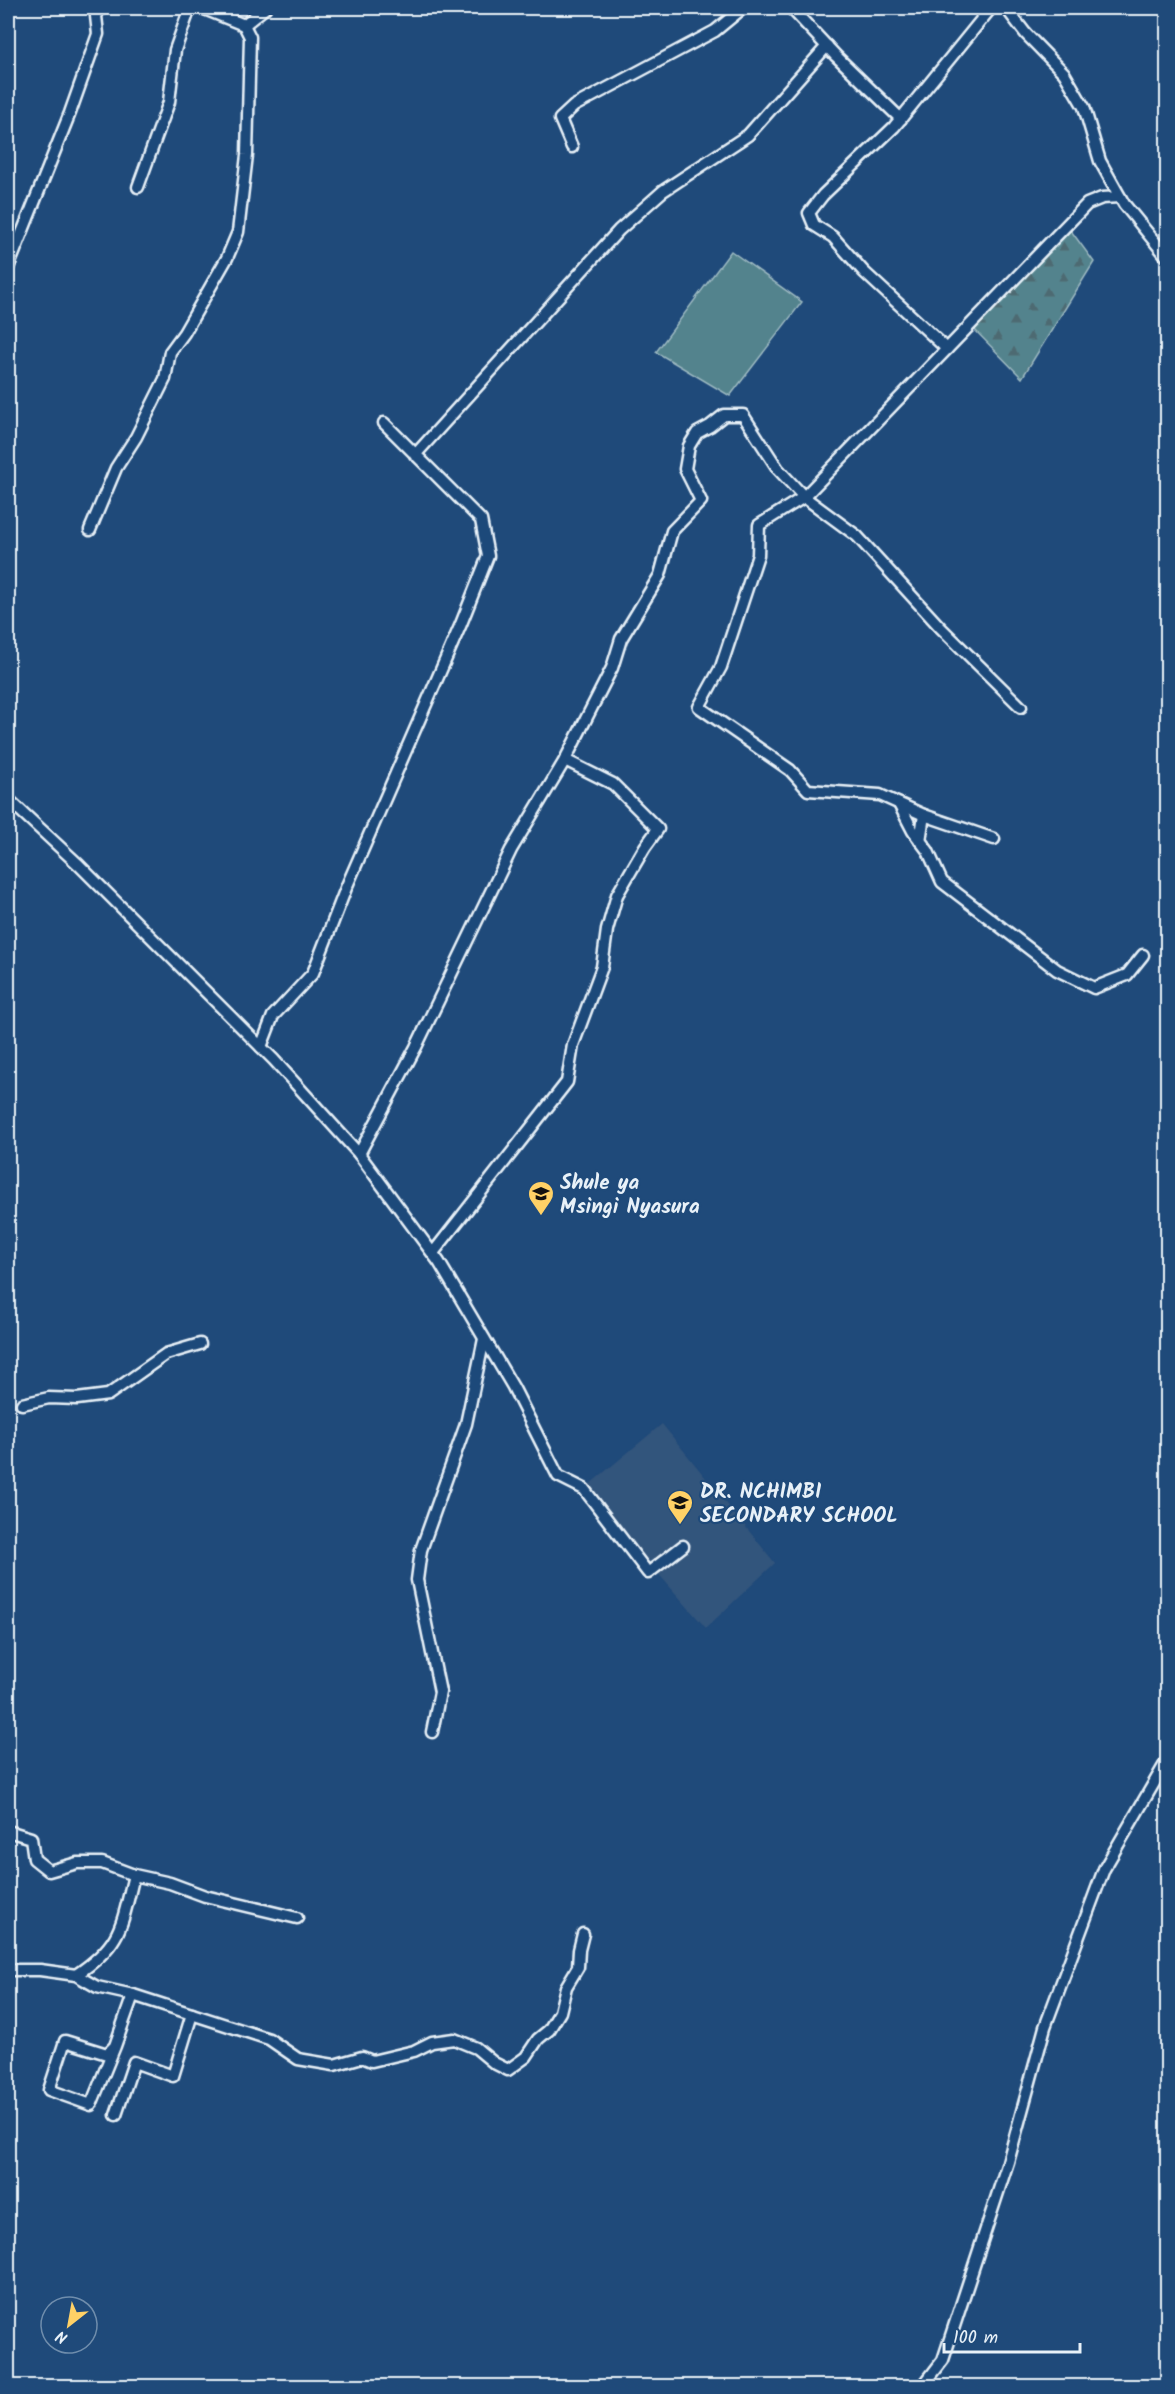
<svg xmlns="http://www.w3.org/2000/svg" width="1175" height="2394" font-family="Kalam,sans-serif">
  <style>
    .built { fill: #32547b }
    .forest { fill: url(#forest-firs); stroke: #9ebac2; stroke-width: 1.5 }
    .green { fill: #53838d; stroke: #9ebac2; stroke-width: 1.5 }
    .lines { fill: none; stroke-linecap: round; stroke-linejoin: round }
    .minor-casing { stroke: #e8f1f8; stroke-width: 15 }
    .minor { stroke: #1f4a7a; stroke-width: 10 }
    .labels { text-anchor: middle; stroke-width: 4.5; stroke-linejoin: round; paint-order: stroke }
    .poi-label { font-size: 21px; font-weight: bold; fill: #e8f1f8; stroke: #1f4a7a; text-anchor: start }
  </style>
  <defs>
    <pattern id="forest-firs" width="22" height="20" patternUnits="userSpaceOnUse" patternTransform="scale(1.5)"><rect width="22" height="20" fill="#53838d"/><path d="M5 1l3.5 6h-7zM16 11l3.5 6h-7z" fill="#4e6b72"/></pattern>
  </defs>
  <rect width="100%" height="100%" fill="#1f4a7a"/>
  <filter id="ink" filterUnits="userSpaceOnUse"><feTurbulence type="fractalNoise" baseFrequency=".0167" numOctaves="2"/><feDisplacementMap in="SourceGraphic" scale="12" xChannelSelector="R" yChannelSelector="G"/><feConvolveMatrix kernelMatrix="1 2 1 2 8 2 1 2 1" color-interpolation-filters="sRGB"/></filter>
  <g filter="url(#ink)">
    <!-- built -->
    <path class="built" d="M662,1424L775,1563L706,1628L584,1489Z"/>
    <!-- forest -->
    <path class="forest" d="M1066,224L1094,262L1022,378L970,325Z"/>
    <!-- green -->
    <path class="green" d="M731,251L802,302L730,396L656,352Z"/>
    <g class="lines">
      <defs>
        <g id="minor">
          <path d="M791,8L836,56L901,119"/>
          <path d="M991,8L894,127L823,195L809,213L814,225L833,237L864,272L947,349L1087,204L1102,198L1120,197"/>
          <path d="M1006,8L1026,34L1064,73L1084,107L1100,161L1124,204L1168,258"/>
          <path d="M244,25L265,8"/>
          <path d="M572,147L560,119L574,106L715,31L743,8"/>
          <path d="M138,187L169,102L175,50L190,8"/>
          <path d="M8,268L70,113L98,34L96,16L100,8"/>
          <path d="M947,349L804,497L759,525L758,555L721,667L699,707L790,770L808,790L880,795L924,815L994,839"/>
          <path d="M415,455L619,230L663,191L748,135L827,46"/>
          <path d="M90,530L116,468L136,437L165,379L170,352L184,333L227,258L238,232L247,155L250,37L244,25L202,8"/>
          <path d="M565,760L612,668L621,639L660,575L672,531L701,501L685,469L689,446L697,433L710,426L724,415H743L778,469L804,497L857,536L940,627L1021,707"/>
          <path d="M8,799L79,865L274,1060L359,1154L439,1262L513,1387L558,1476L584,1489L648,1573L683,1546"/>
          <path d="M899,804L913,831L928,851L942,882L1057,970L1094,988L1127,975L1143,955"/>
          <path d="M920,841L924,815"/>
          <path d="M261,1047L273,1016L313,973L346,888L461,624L488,556L481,520L384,423"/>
          <path d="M359,1154L416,1047L511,850L565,760L613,784L658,829L645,847L617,895L607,930L602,967L573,1045L567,1082L433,1253"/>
          <path d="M22,1404L49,1398L77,1399L108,1395L166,1354L200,1344"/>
          <path d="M432,1732L440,1692L417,1580L421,1550L466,1424L484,1339"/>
          <path d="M8,1831L31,1838L34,1859L49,1871L77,1863H102L134,1875C121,1927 122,1944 76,1975"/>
          <path d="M134,1875L170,1883L205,1896L297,1918"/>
          <path d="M8,1970H40L76,1975L97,1987L133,1995L269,2039L298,2059L334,2065L362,2057L372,2061L414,2051L432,2042L454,2039L476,2048L494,2063L508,2070L526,2057L538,2039L549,2030L560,2012L566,1987L578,1967L579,1950L583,1934"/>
          <path d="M115,2046L91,2105L49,2090L65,2041L107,2054L115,2046L133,1995"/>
          <path d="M116,2115L134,2062L173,2076L192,2014"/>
          <path d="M923,2386L943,2360L1008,2162L1045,2027L1104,1869L1168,1759"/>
        </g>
      </defs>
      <!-- minor casing -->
      <use href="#minor" class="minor-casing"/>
      <!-- minor -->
      <use href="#minor" class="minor"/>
    </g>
  </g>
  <!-- icons -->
  <defs>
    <symbol id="school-pin" viewBox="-11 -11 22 30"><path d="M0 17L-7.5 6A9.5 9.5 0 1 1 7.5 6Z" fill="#ffd166" stroke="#1f4a7a"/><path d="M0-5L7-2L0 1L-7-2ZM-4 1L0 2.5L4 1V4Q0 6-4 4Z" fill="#111"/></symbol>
  </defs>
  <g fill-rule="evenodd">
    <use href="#school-pin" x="526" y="1179" width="30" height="40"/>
    <use href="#school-pin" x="665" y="1488" width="30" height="40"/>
  </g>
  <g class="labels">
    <!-- poi labels -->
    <g class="poi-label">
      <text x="560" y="1189">Shule ya<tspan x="560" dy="24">Msingi Nyasura</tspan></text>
      <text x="700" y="1498">DR. NCHIMBI<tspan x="700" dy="24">SECONDARY SCHOOL</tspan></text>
    </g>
  </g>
  <!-- margin -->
  <rect width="1175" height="2394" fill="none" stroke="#1f4a7a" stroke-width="30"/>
  <rect x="15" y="15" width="1145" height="2364" fill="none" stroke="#e8f1f8" stroke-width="2" filter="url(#ink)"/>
  <!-- north arrow -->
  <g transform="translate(69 2325) rotate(211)"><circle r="28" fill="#1f4a7a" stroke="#6f8dac" stroke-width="1.5"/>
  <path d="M0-4.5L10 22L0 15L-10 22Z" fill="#ffd166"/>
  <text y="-9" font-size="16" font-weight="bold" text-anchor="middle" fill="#e8f1f8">N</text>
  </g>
  <!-- scale -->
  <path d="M944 2343v9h136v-9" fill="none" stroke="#e8f1f8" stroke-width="3"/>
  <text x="953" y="2343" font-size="18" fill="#e8f1f8" stroke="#1f4a7a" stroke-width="4.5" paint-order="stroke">100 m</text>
</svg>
